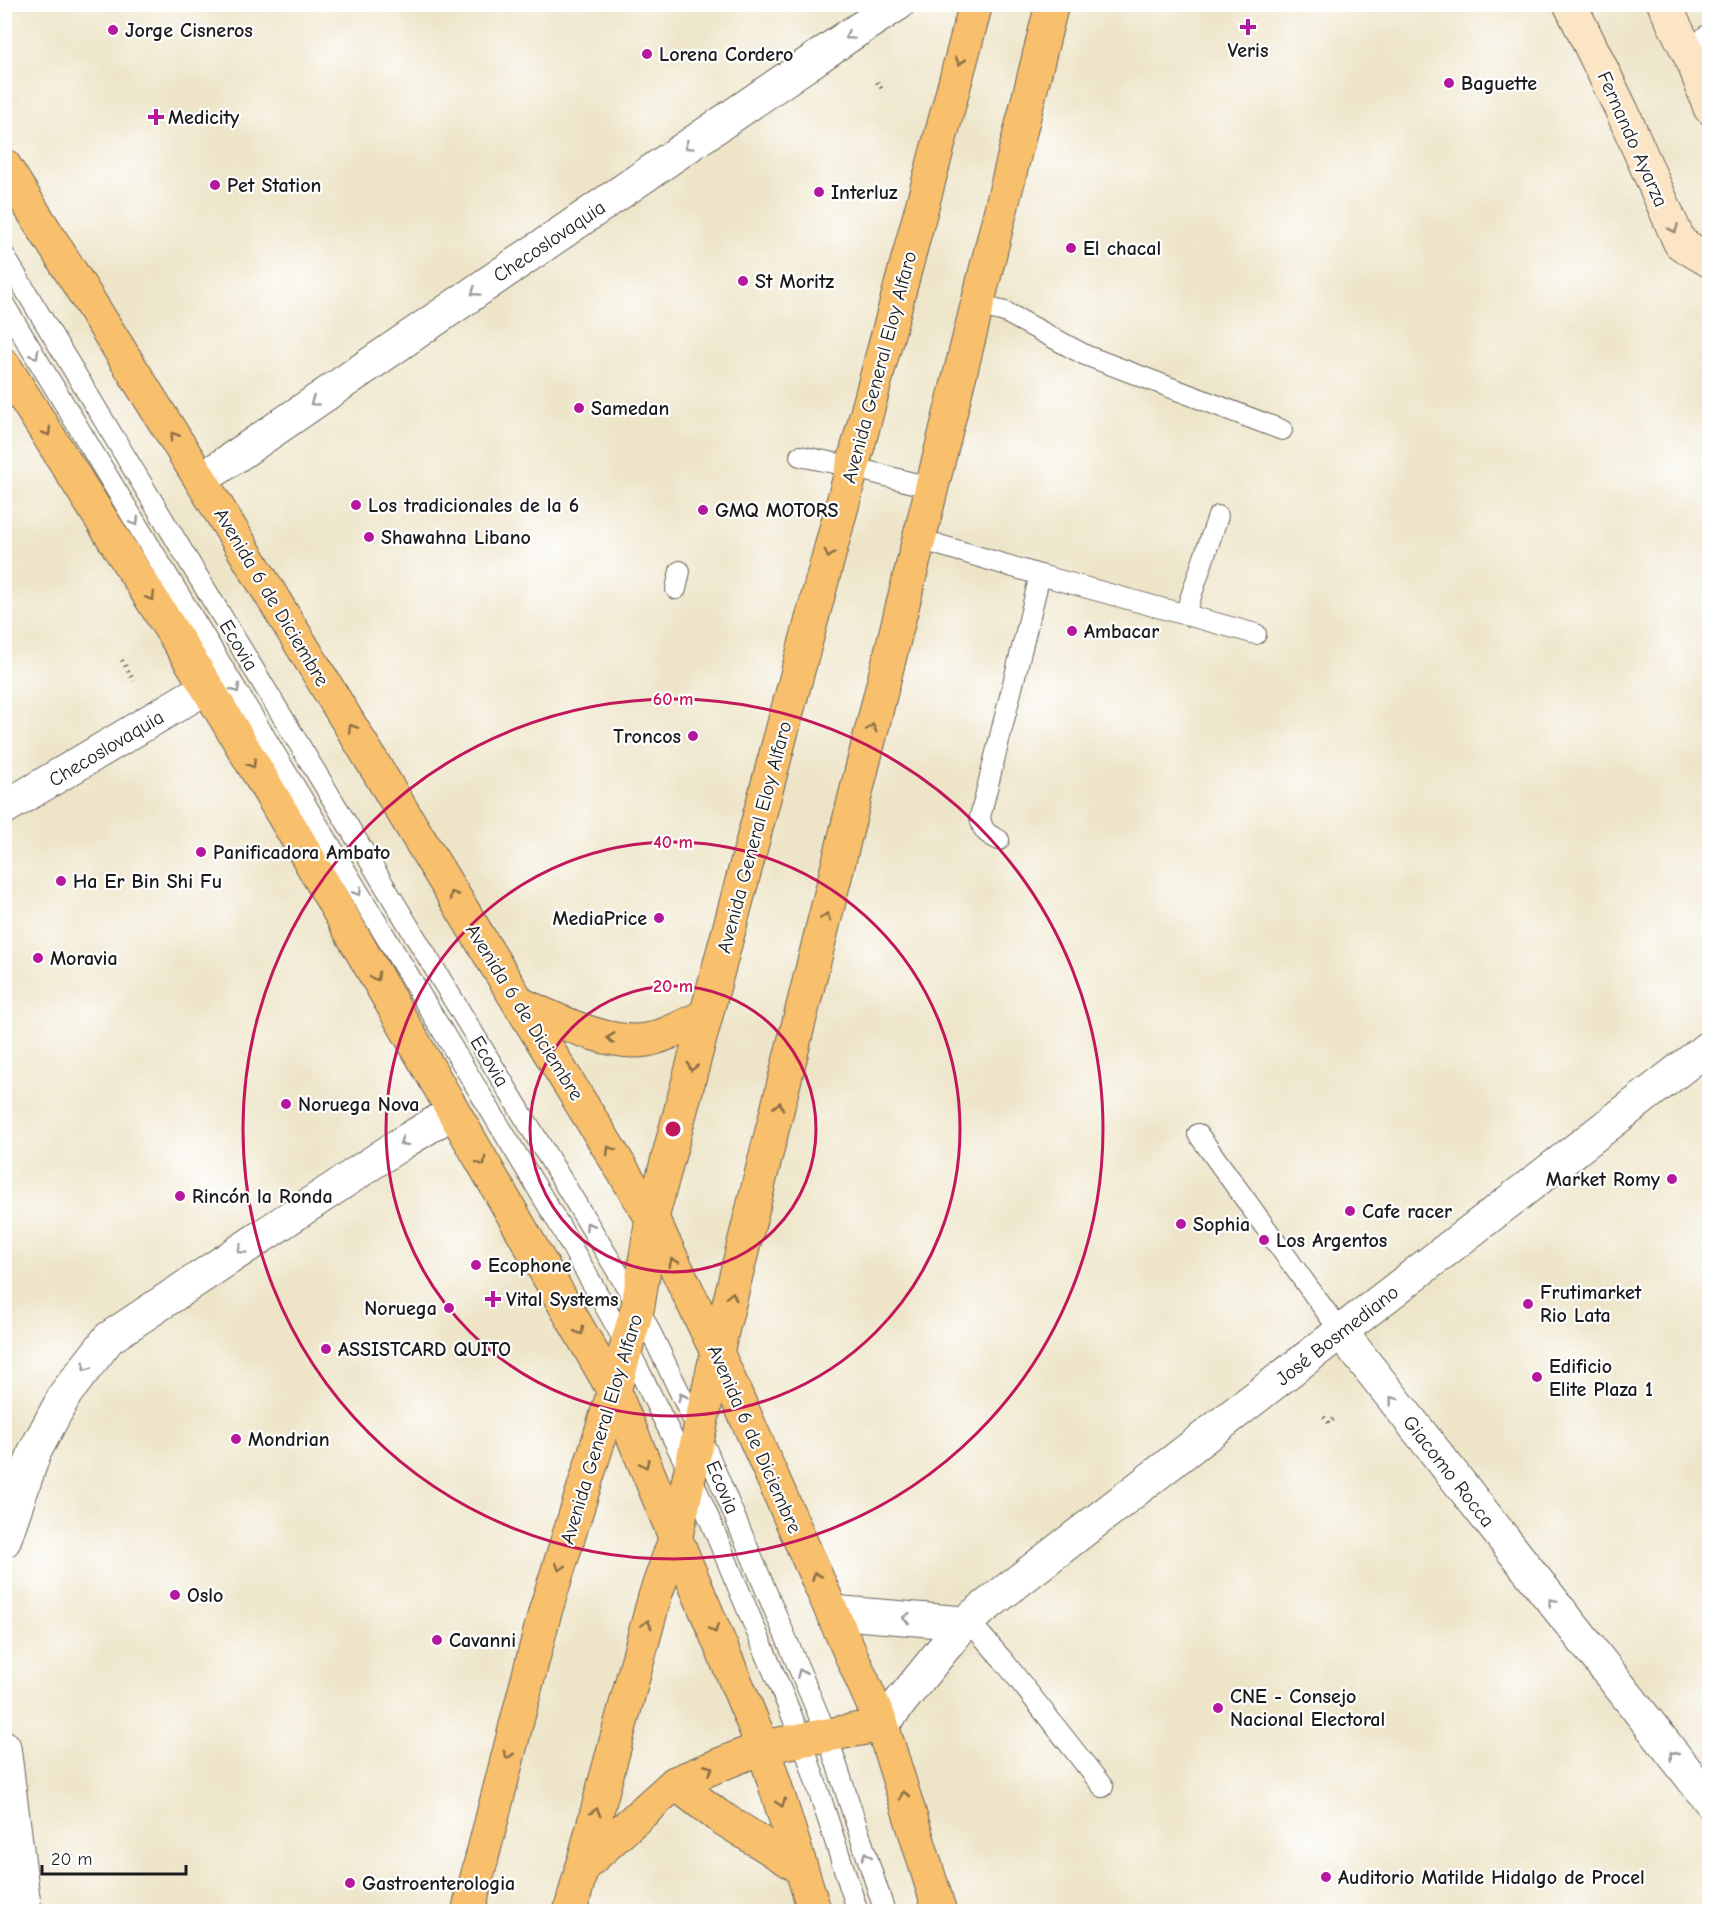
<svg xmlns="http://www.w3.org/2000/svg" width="1714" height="1916" font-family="'Comic Neue',sans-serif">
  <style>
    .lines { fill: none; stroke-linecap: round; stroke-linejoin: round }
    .service-casing { stroke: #666259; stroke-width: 22 }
    .minor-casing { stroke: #666259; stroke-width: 35 }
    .secondary-casing { stroke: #666259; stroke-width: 35 }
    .primary-casing { stroke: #666259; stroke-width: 35 }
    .path { stroke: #666259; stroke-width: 4; stroke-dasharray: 1.5 4.5; stroke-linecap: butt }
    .service { stroke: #fff; stroke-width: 20 }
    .minor { stroke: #fff; stroke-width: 33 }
    .secondary { stroke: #fce5c4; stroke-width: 33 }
    .primary { stroke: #f8bf6c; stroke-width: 33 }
    .oneway { stroke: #999 }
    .oneway2 { stroke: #8a6e44 }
    .oneway3 { stroke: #978b78 }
    .ring { fill: none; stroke: #c2185b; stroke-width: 3 }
    .poi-dot { fill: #b5179e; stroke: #fff; stroke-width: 2 }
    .labels { text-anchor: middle; stroke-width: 4.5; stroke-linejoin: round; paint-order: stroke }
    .poi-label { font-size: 20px; font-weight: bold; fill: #1c1c1c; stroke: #fff; text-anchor: start }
    .street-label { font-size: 20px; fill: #1c1c1c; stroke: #fff }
    .centre { fill: #c2185b; stroke: #fff; stroke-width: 3 }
    .ring-label { font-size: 18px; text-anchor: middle; font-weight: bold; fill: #c2185b; stroke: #fff; stroke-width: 4.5; stroke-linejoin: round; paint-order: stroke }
  </style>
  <rect width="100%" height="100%" fill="#fff"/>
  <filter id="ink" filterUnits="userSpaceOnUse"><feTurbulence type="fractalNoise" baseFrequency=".0167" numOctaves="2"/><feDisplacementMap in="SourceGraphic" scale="12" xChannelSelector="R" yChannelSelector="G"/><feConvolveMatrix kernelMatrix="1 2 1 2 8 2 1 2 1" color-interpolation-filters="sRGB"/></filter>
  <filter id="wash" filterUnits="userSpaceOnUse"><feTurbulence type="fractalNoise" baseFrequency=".008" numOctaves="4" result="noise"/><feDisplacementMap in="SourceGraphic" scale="24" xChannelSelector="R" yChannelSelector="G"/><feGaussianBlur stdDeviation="1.35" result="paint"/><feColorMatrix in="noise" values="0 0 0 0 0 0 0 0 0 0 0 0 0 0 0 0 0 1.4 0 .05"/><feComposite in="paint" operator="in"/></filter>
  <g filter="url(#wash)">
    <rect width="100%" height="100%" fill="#eee5c9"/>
  </g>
  <g filter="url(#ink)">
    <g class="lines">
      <defs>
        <g id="service">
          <path d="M4,255L638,1306L699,1432L827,1735L885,1912"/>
          <path d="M4,304L560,1226L627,1346L690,1473L802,1740L858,1912"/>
          <path d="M977,305L1005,312L1085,355L1282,430"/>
          <path d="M800,456L844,465L932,488"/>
          <path d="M919,539L1040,575L1256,634"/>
          <path d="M676,589L680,571"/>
          <path d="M1185,614L1218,516"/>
          <path d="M999,840C987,834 982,831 980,817L1040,575"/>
          <path d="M1198,1134L1340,1331"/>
          <path d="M968,1620L1003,1660L1103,1787"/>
        </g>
        <g id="minor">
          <path d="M1694,64L1710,41"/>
          <path d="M201,480L850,35L898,4"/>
          <path d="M4,808L207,687"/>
          <path d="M1340,1331L1710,1801"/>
          <path d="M4,1541L35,1451L66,1393L109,1338L402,1143L453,1112"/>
          <path d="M832,1612L964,1623"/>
          <path d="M882,1725L964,1623L1710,1046"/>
          <path d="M4,1747L25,1912"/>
        </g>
        <g id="secondary">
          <path d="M1570,4L1622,111L1680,243L1710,261"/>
          <path d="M1664,4L1694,64L1710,108"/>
        </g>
        <g id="primary">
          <path d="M4,165L201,480L519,1003L652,1218L717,1352L882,1725L940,1912"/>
          <path d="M4,365L207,687L295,835L614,1391L763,1747L815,1912"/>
          <path d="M519,1003C554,1019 616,1051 655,1038C673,1032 690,1023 706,1015"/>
          <path d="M675,1783L717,1815L801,1868"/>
          <path d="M581,1868L675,1783L763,1747L882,1725"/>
          <path d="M468,1912L545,1612L614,1391L638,1306L652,1218L976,4"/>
          <path d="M570,1912L655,1596L676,1536L717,1352L1052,4"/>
        </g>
      </defs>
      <!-- service casing -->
      <use href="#service" class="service-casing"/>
      <!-- minor casing -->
      <use href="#minor" class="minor-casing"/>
      <!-- secondary casing -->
      <use href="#secondary" class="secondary-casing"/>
      <!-- primary casing -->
      <use href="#primary" class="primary-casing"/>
      <!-- path -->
      <g class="path">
        <path d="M877,82L882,89"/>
        <path d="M122,660L134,681"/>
        <path d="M1324,1417L1329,1423L1335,1418"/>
      </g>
      <!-- service -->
      <use href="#service" class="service"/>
      <!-- minor -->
      <use href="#minor" class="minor"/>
      <!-- secondary -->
      <use href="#secondary" class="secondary"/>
      <!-- primary -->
      <use href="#primary" class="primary"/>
    </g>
    <!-- one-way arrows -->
    <defs><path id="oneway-chevron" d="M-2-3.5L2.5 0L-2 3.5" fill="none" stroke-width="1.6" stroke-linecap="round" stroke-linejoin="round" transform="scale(1.5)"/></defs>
    <g class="oneway">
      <use href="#oneway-chevron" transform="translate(849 36) rotate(146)"/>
      <use href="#oneway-chevron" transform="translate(688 146) rotate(146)"/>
      <use href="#oneway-chevron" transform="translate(475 292) rotate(146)"/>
      <use href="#oneway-chevron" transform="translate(35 355) rotate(59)"/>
      <use href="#oneway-chevron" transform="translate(314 402) rotate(146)"/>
      <use href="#oneway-chevron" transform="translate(135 522) rotate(59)"/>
      <use href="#oneway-chevron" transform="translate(236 689) rotate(59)"/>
      <use href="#oneway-chevron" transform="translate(358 892) rotate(59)"/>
      <use href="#oneway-chevron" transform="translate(403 1142) rotate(148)"/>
      <use href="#oneway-chevron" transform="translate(589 1226) rotate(-121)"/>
      <use href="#oneway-chevron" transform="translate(241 1250) rotate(146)"/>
      <use href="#oneway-chevron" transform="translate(86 1367) rotate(128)"/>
      <use href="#oneway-chevron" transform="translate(682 1397) rotate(-116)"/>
      <use href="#oneway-chevron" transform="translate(1393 1400) rotate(-128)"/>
      <use href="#oneway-chevron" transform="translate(1552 1602) rotate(-128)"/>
      <use href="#oneway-chevron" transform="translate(906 1618) rotate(-175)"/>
      <use href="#oneway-chevron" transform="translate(801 1673) rotate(-113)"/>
      <use href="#oneway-chevron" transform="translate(1673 1755) rotate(-128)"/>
      <use href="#oneway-chevron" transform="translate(866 1856) rotate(-108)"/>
    </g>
    <g class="oneway2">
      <use href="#oneway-chevron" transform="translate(960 61) rotate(105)"/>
      <use href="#oneway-chevron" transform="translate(47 432) rotate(58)"/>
      <use href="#oneway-chevron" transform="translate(174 436) rotate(-122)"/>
      <use href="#oneway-chevron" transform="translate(829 554) rotate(105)"/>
      <use href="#oneway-chevron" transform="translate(151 597) rotate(58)"/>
      <use href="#oneway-chevron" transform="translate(352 728) rotate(-121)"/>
      <use href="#oneway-chevron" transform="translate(872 728) rotate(-76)"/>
      <use href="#oneway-chevron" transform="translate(252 764) rotate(59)"/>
      <use href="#oneway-chevron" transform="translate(453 895) rotate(-121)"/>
      <use href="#oneway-chevron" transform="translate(826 917) rotate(-76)"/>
      <use href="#oneway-chevron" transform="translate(376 977) rotate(60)"/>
      <use href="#oneway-chevron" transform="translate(611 1038) rotate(-173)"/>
      <use href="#oneway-chevron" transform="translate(692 1067) rotate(105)"/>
      <use href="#oneway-chevron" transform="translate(779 1106) rotate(-76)"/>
      <use href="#oneway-chevron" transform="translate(610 1150) rotate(-122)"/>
      <use href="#oneway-chevron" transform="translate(482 1162) rotate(60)"/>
      <use href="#oneway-chevron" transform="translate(673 1262) rotate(-116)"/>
      <use href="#oneway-chevron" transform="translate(732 1296) rotate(-76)"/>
      <use href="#oneway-chevron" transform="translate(580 1331) rotate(60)"/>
      <use href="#oneway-chevron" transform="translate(645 1464) rotate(67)"/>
      <use href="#oneway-chevron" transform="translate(560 1567) rotate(107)"/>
      <use href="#oneway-chevron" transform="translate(816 1576) rotate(-114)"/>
      <use href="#oneway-chevron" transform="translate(647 1624) rotate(-75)"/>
      <use href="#oneway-chevron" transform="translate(714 1629) rotate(68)"/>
      <use href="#oneway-chevron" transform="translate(508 1755) rotate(105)"/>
      <use href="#oneway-chevron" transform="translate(709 1769) rotate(-22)"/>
      <use href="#oneway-chevron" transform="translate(904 1795) rotate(-107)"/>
      <use href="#oneway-chevron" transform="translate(781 1803) rotate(72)"/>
      <use href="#oneway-chevron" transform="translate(596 1812) rotate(-75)"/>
    </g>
    <use class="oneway3" href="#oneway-chevron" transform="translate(1674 229) rotate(66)"/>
  </g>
  <!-- distance rings -->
  <g class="ring">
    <circle cx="673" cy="1129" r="143"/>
    <circle cx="673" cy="1129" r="287"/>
    <circle cx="673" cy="1129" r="430"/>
  </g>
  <!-- markers -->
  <g class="poi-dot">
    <path d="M1245 18h6v6h6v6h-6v6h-6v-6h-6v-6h6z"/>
    <circle cx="113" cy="30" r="6"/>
    <circle cx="647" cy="54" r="6"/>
    <circle cx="1449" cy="83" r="6"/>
    <path d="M153 108h6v6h6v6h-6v6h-6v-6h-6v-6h6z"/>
    <circle cx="215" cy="185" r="6"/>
    <circle cx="819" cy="192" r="6"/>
    <circle cx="1071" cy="248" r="6"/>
    <circle cx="743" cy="281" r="6"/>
    <circle cx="579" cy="408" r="6"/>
    <circle cx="356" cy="505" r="6"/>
    <circle cx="703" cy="510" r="6"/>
    <circle cx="369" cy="537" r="6"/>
    <circle cx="1072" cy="631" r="6"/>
    <circle cx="693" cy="736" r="6"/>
    <circle cx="201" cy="852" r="6"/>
    <circle cx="61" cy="881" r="6"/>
    <circle cx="659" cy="918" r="6"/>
    <circle cx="38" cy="958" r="6"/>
    <circle cx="286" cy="1104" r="6"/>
    <circle cx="1672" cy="1179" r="6"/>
    <circle cx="180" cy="1196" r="6"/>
    <circle cx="1350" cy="1211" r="6"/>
    <circle cx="1181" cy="1224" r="6"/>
    <circle cx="1264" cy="1240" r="6"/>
    <circle cx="476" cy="1265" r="6"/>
    <path d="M490 1290h6v6h6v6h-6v6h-6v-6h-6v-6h6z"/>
    <circle cx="1528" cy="1304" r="6"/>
    <circle cx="449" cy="1308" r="6"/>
    <circle cx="326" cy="1349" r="6"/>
    <circle cx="1537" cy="1377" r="6"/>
    <circle cx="236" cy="1439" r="6"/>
    <circle cx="175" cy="1595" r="6"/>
    <circle cx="437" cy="1640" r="6"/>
    <circle cx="1218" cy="1708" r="6"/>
    <circle cx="1326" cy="1877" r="6"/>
    <circle cx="350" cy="1883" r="6"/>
  </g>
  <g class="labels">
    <!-- poi labels -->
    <g class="poi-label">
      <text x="125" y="37">Jorge Cisneros</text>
      <text x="1248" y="57" text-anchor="middle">Veris</text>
      <text x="659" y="61">Lorena Cordero</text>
      <text x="1461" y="90">Baguette</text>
      <text x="168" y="124">Medicity</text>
      <text x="227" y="192">Pet Station</text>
      <text x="831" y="199">Interluz</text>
      <text x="1083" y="255">El chacal</text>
      <text x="755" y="288">St Moritz</text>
      <text x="591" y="415">Samedan</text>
      <text x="368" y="512">Los tradicionales de la 6</text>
      <text x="715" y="517">GMQ MOTORS</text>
      <text x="381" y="544">Shawahna Libano</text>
      <text x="1084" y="638">Ambacar</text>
      <text x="681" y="743" text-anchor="end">Troncos</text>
      <text x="213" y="859">Panificadora Ambato</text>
      <text x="73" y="888">Ha Er Bin Shi Fu</text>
      <text x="647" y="925" text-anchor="end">MediaPrice</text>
      <text x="50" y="965">Moravia</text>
      <text x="298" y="1111">Noruega Nova</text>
      <text x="1660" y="1186" text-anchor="end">Market Romy</text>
      <text x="192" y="1203">Rincón la Ronda</text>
      <text x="1362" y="1218">Cafe racer</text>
      <text x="1193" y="1231">Sophia</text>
      <text x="1276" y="1247">Los Argentos</text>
      <text x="488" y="1272">Ecophone</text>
      <text x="1540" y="1299">Frutimarket<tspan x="1540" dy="23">Rio Lata</tspan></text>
      <text x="506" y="1306">Vital Systems</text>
      <text x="437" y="1315" text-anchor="end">Noruega</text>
      <text x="338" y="1356">ASSISTCARD QUITO</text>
      <text x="1549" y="1373">Edificio<tspan x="1549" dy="23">Elite Plaza 1</tspan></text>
      <text x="248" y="1446">Mondrian</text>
      <text x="187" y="1602">Oslo</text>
      <text x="449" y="1647">Cavanni</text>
      <text x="1230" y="1703">CNE - Consejo<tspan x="1230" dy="23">Nacional Electoral</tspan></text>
      <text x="1338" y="1884">Auditorio Matilde Hidalgo de Procel</text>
      <text x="362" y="1890">Gastroenterologia</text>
    </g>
    <!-- street labels -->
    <g class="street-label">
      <text transform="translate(1633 139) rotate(66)" y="7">Fernando Ayarza</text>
      <text transform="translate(549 241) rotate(-34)" y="7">Checoslovaquia</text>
      <text transform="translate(879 367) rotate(-75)" y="7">Avenida General Eloy Alfaro</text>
      <text transform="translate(272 597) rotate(59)" y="7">Avenida 6 de Diciembre</text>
      <text transform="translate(239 645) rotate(59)" y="7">Ecovia</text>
      <text transform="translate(106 748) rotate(-31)" y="7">Checoslovaquia</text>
      <text transform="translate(754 837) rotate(-75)" y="7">Avenida General Eloy Alfaro</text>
      <text transform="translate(525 1012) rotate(58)" y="7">Avenida 6 de Diciembre</text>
      <text transform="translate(490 1061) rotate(59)" y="7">Ecovia</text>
      <text transform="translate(1337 1335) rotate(-38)" y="7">José Bosmediano</text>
      <text transform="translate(601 1429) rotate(-73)" y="7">Avenida General Eloy Alfaro</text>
      <text transform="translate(755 1439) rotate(66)" y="7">Avenida 6 de Diciembre</text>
      <text transform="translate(1449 1471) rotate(52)" y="7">Giacomo Rocca</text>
      <text transform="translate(723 1487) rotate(67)" y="7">Ecovia</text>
    </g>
  </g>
  <circle cx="673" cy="1129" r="9" class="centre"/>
  <g class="ring-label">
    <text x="673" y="705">60 m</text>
    <text x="673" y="848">40 m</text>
    <text x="673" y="992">20 m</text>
  </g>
  <!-- margin -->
  <rect width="1714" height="1916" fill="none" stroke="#fff" stroke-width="24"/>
  <!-- scale -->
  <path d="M42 1865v9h144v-9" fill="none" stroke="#1c1c1c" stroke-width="3"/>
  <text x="51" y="1865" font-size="18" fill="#1c1c1c" stroke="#ffffff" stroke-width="4.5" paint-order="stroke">20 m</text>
</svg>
